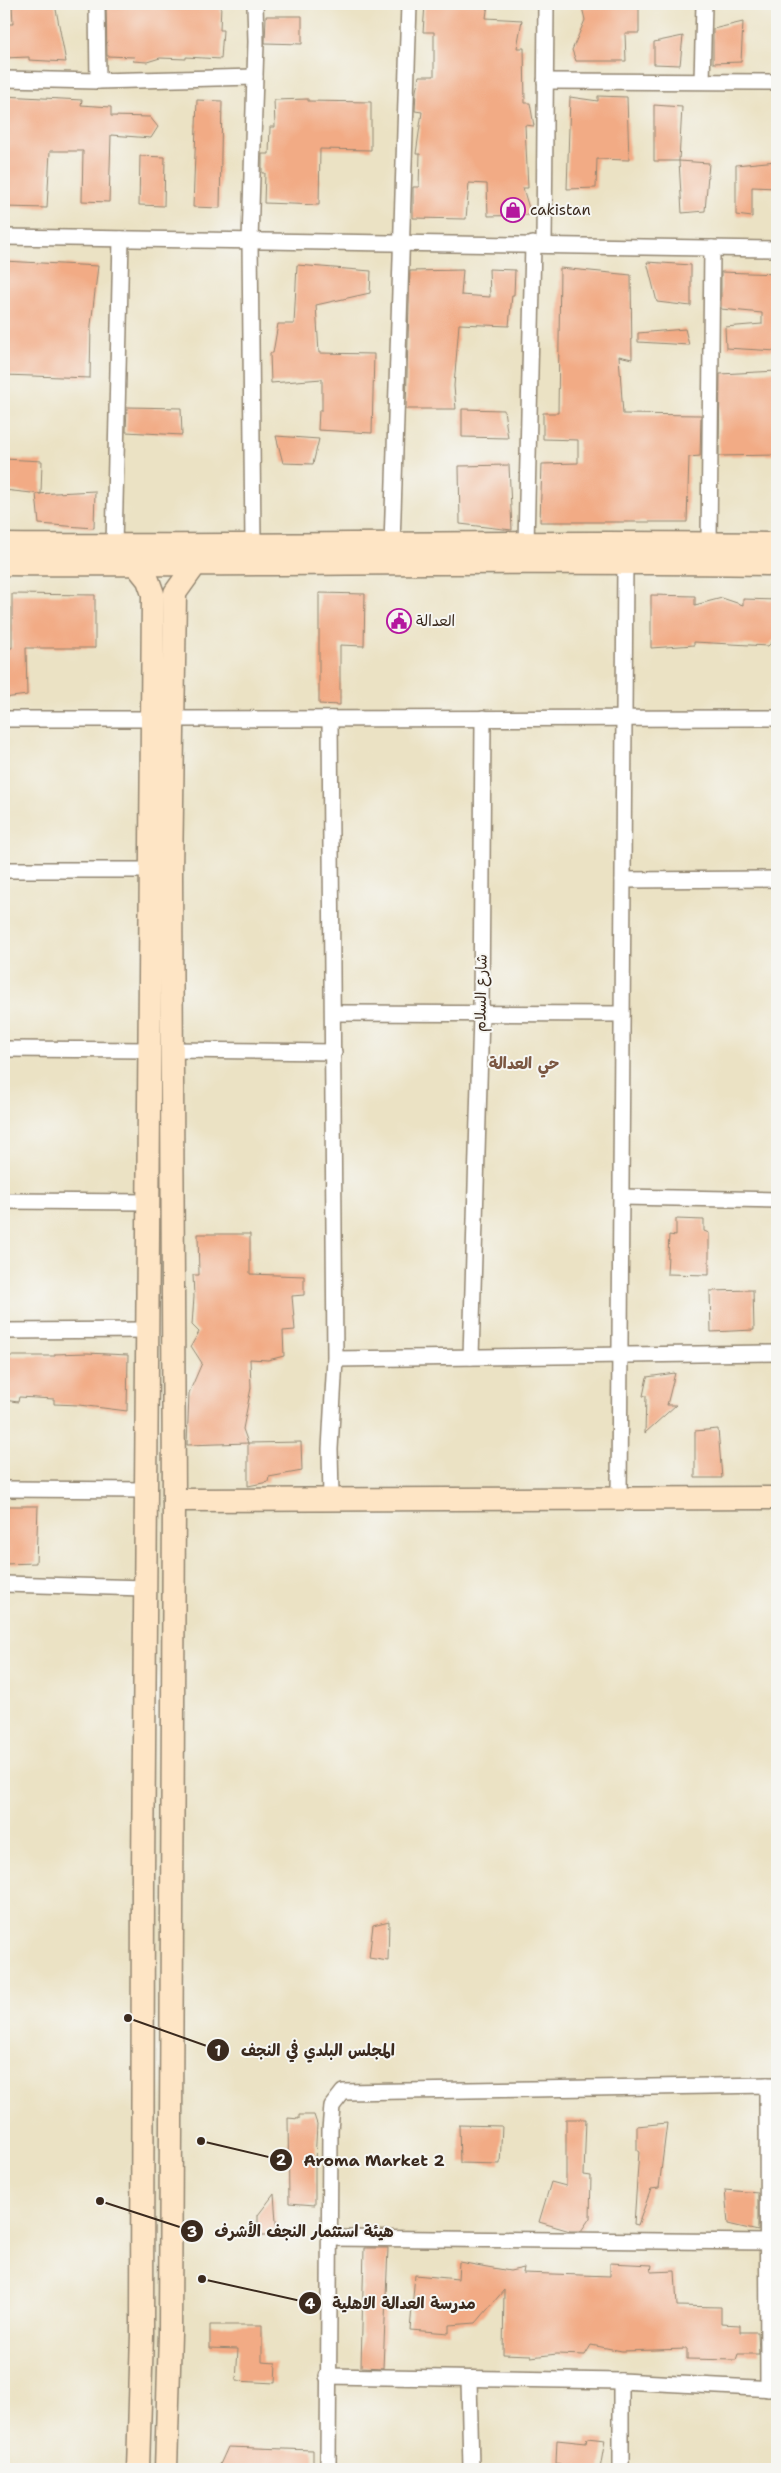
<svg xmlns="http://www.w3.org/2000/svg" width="781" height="2473" font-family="'Shantell Sans','Playpen Sans Arabic',sans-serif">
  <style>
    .building { fill: #f2ab85 }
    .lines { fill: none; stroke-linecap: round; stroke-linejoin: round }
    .street-casing { stroke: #938671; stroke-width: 18 }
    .secondary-casing { stroke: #938671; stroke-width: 25 }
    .street { stroke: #fff; stroke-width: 15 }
    .secondary { stroke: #fee5c5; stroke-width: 22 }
    .labels { text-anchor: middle; stroke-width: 4; stroke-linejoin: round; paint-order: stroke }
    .poi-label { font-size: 15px; fill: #3b2a1e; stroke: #f6f6f2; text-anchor: start }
    .street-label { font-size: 15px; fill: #3b2a1e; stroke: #f6f6f2 }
    .neighbourhood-label { font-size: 16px; font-weight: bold; fill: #7b5742; stroke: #f6f6f2 }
    .leader { fill: none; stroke: #3b2a1e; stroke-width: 2 }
    .callout-dot { fill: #3b2a1e; stroke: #f6f6f2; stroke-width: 2 }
    .mark-label { font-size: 15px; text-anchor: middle; font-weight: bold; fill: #fff }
    .callout-label { font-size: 16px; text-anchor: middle; font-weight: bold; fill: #3b2a1e; stroke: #f6f6f2; stroke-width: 4; stroke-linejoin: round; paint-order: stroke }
  </style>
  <rect width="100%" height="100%" fill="#f6f6f2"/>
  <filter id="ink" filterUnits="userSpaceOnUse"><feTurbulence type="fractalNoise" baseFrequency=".02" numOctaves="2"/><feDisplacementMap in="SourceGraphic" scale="10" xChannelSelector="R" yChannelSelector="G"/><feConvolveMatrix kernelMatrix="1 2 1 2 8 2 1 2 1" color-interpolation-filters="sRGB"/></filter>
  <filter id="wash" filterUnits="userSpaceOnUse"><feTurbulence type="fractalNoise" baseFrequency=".0096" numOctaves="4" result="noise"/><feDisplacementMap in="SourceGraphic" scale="20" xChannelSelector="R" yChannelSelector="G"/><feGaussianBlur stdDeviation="1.12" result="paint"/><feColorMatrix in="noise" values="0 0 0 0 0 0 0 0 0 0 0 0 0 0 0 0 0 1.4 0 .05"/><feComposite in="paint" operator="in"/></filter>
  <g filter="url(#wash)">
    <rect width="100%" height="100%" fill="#ebe2c4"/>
    <g id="blocks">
      <!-- building -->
      <g class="building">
        <path d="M12,4H55L66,62L29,60V57L4,58V24H13Z"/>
        <path d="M106,4H221L220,30H223L221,59L186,57V59L160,58L147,62L133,61L134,57L107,56Z"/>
        <path d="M425,4H488L486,18L522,20L517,48H524L525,103H530L534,126L525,125L528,188H523L531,215L488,216L487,184L469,183L466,219L413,218V187H419L420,154H416L422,112L415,111L416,91L419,76H434V32H423Z"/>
        <path d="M639,4V33H625L626,61H576L572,50L585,20L582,7Z"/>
        <path d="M266,16H302V44L265,43Z"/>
        <path d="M743,22L741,62L713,63V29Z"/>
        <path d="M683,36L680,65L654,64V42Z"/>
        <path d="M4,96L82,100L81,105L111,107V116L150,117L158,127L151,138L111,135L109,202L82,201L83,151H50L47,208L4,207Z"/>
        <path d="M598,96L627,97L629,160L597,159L596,188L567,189L570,97L598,101Z"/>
        <path d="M308,99V101L371,102V150L320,149L319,205L264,203L265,173H262V154H269L270,127H275L274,100Z"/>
        <path d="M197,100L222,101L220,208L193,207Z"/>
        <path d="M654,105L682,107L679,161H654Z"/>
        <path d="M140,156L165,157L164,206L139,205Z"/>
        <path d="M679,161L709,163L705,211L682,213Z"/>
        <path d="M777,161V188L752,187V217L736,215V165Z"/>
        <path d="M4,261L98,266L91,325L90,378L4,375Z"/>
        <path d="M647,262L691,265V306L657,302Z"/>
        <path d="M297,265L371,271L370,293L316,305L319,353L374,354L372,433L318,430L319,410H322V379L271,383L270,353H273L278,324H294Z"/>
        <path d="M560,268L631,275L632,359L619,356L623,414L701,415L700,456L689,457L687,522H540L542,464L578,463V440L543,439V413H558Z"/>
        <path d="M489,269L515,270L514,295H512L509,326L459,324L454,386L456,409H406L410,271L463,270L461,295L490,297Z"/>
        <path d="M721,272L777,274V351L726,348L725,327L762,324V313L721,309Z"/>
        <path d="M685,329L689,345L638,342V333Z"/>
        <path d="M777,371V455L719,456L720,374Z"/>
        <path d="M127,407L181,408L182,435L126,432Z"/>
        <path d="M462,409L504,410L508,438L462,437Z"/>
        <path d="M276,436L319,439L313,464L283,463Z"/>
        <path d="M4,459L42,461L41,494L4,490Z"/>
        <path d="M509,465L512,530L460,524L459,466Z"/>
        <path d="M95,491L94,528L39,524L36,494Z"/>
        <path d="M319,593L365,594L364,646L340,645V705L319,704Z"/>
        <path d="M12,594L95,595V648H26L27,695L4,698V648H12Z"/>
        <path d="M651,595L695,596V605L722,598L743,605V599L777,600V637L768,646L694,642V645L651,648Z"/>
        <path d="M676,1219L704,1220V1231L709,1233V1275L667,1274L669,1235L676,1236Z"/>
        <path d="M198,1234H250V1274L304,1276V1295L292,1296L295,1330L283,1331L284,1356L268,1360L250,1359L251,1388L243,1429L248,1443L187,1445L189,1393L202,1363L191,1346L199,1332L192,1325L194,1297L193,1275H199Z"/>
        <path d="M753,1290L754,1330L711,1332L710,1291Z"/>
        <path d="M87,1353L128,1355L127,1411L79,1405L54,1404V1399L19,1397L18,1402L4,1400V1356H55V1354Z"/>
        <path d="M675,1373L667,1405H676L645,1433L646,1396H643L647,1377Z"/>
        <path d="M718,1429L722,1478H695V1431Z"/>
        <path d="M301,1442L302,1471L269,1477L268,1482L248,1486V1443Z"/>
        <path d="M4,1506H38L36,1563L4,1564Z"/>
        <path d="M389,1921L388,1961L369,1958L373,1925Z"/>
        <path d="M299,2115H314L317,2124L315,2161V2205L289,2203L288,2118L299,2119Z"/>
        <path d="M566,2119H586L584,2175L591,2176L590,2218L581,2231H570L539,2222L551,2182L566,2186Z"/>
        <path d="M667,2123L659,2188L651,2189L638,2225L634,2224L639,2151H637V2126Z"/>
        <path d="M459,2125L502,2126L500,2164L460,2163Z"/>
        <path d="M725,2190L758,2193V2231L728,2224Z"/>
        <path d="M274,2194L277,2235H258V2215Z"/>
        <path d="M364,2248H388L383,2368L361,2367Z"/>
        <path d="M459,2262L510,2271L524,2268L523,2273L610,2276V2263L652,2265L651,2272L675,2271L677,2306L721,2307V2324L740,2325V2332H758L759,2354H738L736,2360L687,2359V2349L622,2351L591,2345L585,2355L557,2354L531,2357V2355L503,2354L504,2290L476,2323L449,2325V2333L410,2330L415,2275L458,2279Z"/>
        <path d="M210,2325H262V2362L276,2363L275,2383L236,2381L238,2349L210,2348Z"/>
        <path d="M587,2438L605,2440L600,2469H578L556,2463L557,2440L586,2443Z"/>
        <path d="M228,2447L313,2450V2466H308L307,2469H218Z"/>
      </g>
    </g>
  </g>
  <g filter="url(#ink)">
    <use href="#blocks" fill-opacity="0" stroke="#938671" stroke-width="1"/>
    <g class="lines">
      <defs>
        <g id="street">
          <path d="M97,4L98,81"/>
          <path d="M4,79L98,81L255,77"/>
          <path d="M545,81L777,82"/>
          <path d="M702,81L704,4"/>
          <path d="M4,237L777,249"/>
          <path d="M544,244L546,4"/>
          <path d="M526,543L533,244"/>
          <path d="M709,543L712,248"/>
          <path d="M253,544L250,241L256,42L255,4"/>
          <path d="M392,545L409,4"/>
          <path d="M114,546L121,239"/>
          <path d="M4,719H152"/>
          <path d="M173,719L777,718"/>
          <path d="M330,719L335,1359L330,1449L331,1498"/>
          <path d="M4,870H151"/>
          <path d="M623,880L777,879"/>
          <path d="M333,1013L622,1014"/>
          <path d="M4,1049L150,1050"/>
          <path d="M172,1050L334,1052"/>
          <path d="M621,1197L777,1200"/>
          <path d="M4,1201L148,1202"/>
          <path d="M4,1331L148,1330"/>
          <path d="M471,1357L481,1015L483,718"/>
          <path d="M335,1359L777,1353"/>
          <path d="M4,1489L147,1490"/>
          <path d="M619,1499L625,561"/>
          <path d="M4,1584L145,1588"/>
          <path d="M767,2085L768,2389"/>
          <path d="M330,2238L769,2242"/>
          <path d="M327,2376L621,2381L777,2389"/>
          <path d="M469,2379L471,2469"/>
          <path d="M328,2469L330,2130L332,2106L343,2092L777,2085"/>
          <path d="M621,2469V2381"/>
        </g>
        <g id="secondary">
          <path d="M4,545C262,547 519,540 777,544"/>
          <path d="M4,564C262,566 519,560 777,564"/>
          <path d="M136,565L148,580L153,594L143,1874L142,2334L138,2469"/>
          <path d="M174,1500L777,1498"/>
          <path d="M166,2469L170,2334L174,1500L171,874L175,593L195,565"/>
        </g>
      </defs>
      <!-- street casing -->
      <use href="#street" class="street-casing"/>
      <!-- secondary casing -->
      <use href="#secondary" class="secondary-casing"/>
      <!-- street -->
      <use href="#street" class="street"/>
      <!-- secondary -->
      <use href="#secondary" class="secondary"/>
    </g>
  </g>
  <!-- icons -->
  <defs>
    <symbol id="shop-ring" viewBox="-11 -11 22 22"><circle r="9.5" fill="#f6f6f2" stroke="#b5179e" stroke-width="1.5"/><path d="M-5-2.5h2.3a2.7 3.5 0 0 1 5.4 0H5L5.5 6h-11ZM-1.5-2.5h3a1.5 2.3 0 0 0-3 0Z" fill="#b5179e"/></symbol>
    <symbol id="civic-ring" viewBox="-11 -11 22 22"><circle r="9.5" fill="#f6f6f2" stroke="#b5179e" stroke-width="1.5"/><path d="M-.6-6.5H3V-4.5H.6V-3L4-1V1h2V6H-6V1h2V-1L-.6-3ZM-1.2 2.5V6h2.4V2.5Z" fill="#b5179e"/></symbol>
  </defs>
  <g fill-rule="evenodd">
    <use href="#shop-ring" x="499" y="196" width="28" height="28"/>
    <use href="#civic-ring" x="385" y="607" width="28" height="28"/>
  </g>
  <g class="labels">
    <!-- poi labels -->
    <g class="poi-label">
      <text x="530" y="215">cakistan</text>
      <text x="416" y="626">العدالة</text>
    </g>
    <!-- street labels -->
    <g class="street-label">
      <text transform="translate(481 993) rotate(-89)" y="5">شارع السلام</text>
    </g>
    <!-- neighbourhood labels -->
    <g class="neighbourhood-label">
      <text x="524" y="1069">حي العدالة</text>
    </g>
  </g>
  <!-- callouts -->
  <path class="leader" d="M128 2018L218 2050M201 2141L281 2160M100 2201L192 2231M202 2279L310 2303"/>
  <g class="callout-dot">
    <circle cx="128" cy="2018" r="5"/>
    <circle cx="201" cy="2141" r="5"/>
    <circle cx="100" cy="2201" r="5"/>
    <circle cx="202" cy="2279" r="5"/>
    <circle cx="218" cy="2050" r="12"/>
    <circle cx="281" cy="2160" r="12"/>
    <circle cx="192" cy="2231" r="12"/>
    <circle cx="310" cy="2303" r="12"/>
  </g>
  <g class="mark-label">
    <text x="218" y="2056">1</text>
    <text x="281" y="2165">2</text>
    <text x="192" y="2237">3</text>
    <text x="310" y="2309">4</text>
  </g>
  <g class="callout-label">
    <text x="318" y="2056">المجلس البلدي في النجف</text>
    <text x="374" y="2166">Aroma Market 2</text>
    <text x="304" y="2237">هيئة استثمار النجف الأشرف</text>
    <text x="404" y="2309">مدرسة العدالة الاهلية</text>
  </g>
  <!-- margin -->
  <rect width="781" height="2473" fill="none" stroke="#f6f6f2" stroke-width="20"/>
</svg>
